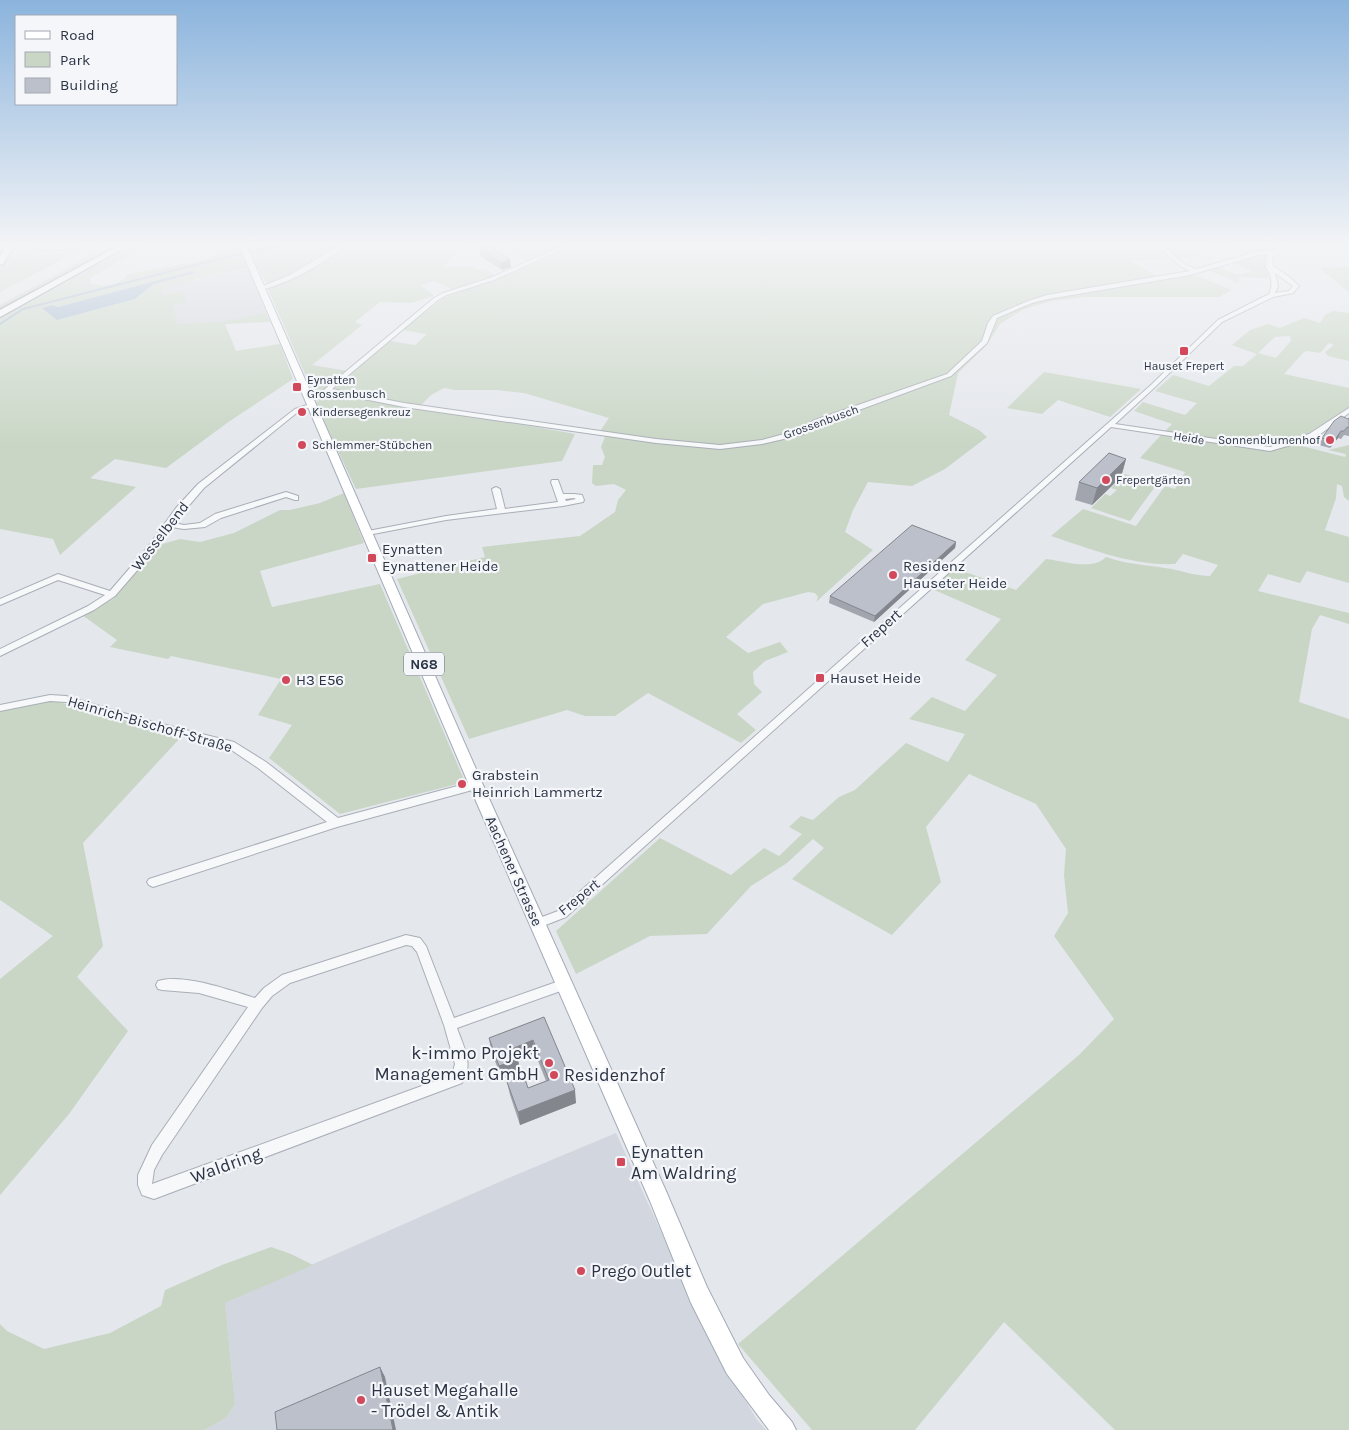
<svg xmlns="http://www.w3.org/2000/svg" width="1349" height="1430" font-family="Karla,sans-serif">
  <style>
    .built { fill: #d2d6de }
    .green { fill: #c9d6c5; fill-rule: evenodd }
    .water { fill: #9fb4cc }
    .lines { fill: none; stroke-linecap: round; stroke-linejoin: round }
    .stream { stroke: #9fb4cc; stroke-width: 2 }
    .minor-casing { stroke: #a9aeb7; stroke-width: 2 }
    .major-casing { stroke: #a3abb8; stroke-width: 2 }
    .highway-casing { stroke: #8b94a3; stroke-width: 3 }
    .minor { fill: #f7f8fa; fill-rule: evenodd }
    .major { fill: #fff; fill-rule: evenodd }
    .highway { fill: #fff; fill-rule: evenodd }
    .wall { fill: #a1a5ae }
    .shaded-wall { fill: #83868d }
    .building { fill: #bbc0ca; stroke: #83868d }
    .poi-dot { fill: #d1495b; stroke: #f4f6f9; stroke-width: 2 }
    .labels { text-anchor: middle; stroke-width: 4.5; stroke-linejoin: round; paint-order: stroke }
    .far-poi-label { font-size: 12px; fill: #2b3445; stroke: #f4f6f9; text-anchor: start }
    .far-street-label { font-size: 12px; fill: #2b3445; stroke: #f4f6f9 }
    .shield { fill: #f4f6f9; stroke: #676e7b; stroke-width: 1 }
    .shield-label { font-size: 14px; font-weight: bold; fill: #2b3445 }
    .street-label { font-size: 15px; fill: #2b3445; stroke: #f4f6f9 }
    .poi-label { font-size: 15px; fill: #2b3445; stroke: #f4f6f9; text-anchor: start }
    .near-poi-label { font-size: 18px; fill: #2b3445; stroke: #f4f6f9; text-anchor: start }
    .near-street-label { font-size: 18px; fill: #2b3445; stroke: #f4f6f9 }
  </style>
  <rect width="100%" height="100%" fill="#e4e7ec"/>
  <!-- built -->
  <g class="built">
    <path d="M248,268L266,313L219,322L178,324L173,304L184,291L162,296L164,290L175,286L228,271Z"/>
    <path d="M616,1133L713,1346L757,1420L766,1430H204L226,1418L235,1404L225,1303L506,1179Z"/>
  </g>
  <!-- green -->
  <g class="green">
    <path d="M15,245L39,247L84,246L81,250L0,292V269Z"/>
    <path d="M110,245H121L0,312V305Z"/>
    <path d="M133,245H148L90,278V283C101,287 121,287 127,274C152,269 174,267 199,261C214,258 225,248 240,250L248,268C219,272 191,280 164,290L162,295L183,291L187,302L173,305L178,324L219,322L266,313L270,322L225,324L236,351L280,344L293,379L227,423L166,468L115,459L90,478L136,487L60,555L53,539L0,529V319ZM192,271L194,273L154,284L135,299L57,320L52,305L58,307Z"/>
    <path d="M246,245H340L309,265L268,285L250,255Z"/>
    <path d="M345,245H466L468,247L456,253L443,267L472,266L479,271L486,269L496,276L454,290L434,281L420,285L434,296L411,303L380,302L355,322L362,325L312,365L348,371L315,397L268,289L326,258Z"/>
    <path d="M511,245H565L526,262Z"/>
    <path d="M571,245H1217L1198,251L1200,257L1131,261L1162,279L1192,274L1232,290L1219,297H1087L1051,301L1022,310L1000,324L987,345L958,373L949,415L979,430L987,437L945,469L912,486L868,482L853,510L845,532L873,550L816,602L818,597L815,593L808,592L763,604L726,637L748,653L780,642L788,652L765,661L753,672L754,684L762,692L737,714L756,730L741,743L648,693L615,716H585L567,710L469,739L397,579L485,557L482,547L580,536L615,512L618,500L626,490L614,484L596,486L592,483L593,465H602L605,457L601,447L605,437L600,431L609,418L524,393L496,390H455L444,388L431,395L421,405L334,392V389L390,341L415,345L427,334L403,330L443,298L493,280Z"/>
    <path d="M1222,245H1283L1249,254Z"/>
    <path d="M1260,254L1266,256L1265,264L1269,278L1239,277V283L1207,270L1218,267L1238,275L1252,271L1233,263Z"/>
    <path d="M1349,267V292L1319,268Z"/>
    <path d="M1333,311L1349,313V361L1328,356L1325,352L1334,345L1329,343L1320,353L1308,351L1304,352L1284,374L1349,388V408L1307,434L1267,447L1164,432L1172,424L1134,411L1143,402L1185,415L1197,403L1155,391L1173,375L1209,386L1234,366H1243L1257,354L1232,345L1250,330L1268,324L1280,328L1304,318L1320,323L1325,315ZM1290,336L1291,341L1276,358L1258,353L1275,337Z"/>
    <path d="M1044,372L1141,389L1110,417L1058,400L1042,414L1007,408Z"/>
    <path d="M329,393L419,406L575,434L562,461L356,489L315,403Z"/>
    <path d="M1161,435L1268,451L1276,450L1294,444L1345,457L1346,454L1328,450L1349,445V501L1344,497L1342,486L1337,484L1336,498L1325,530L1349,537V583L1307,571L1300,583L1268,574L1258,591L1349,613V624L1320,615L1312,629L1299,702L1349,719V1430H1115L1004,1322L915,1430H812L738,1344L1079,1055L1114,1019L1054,936L1068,913L1064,875L1066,849L1036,804L969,774L926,827L941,882L892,935L792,879L824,848L813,839L787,863L751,886L707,934L650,936L576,974L556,931L660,838L731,875L764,848L779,856L802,834L789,827L801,816L813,820L839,797L855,790L906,743L948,762L965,734L909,719L932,697L965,711L997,675L965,660L1001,619L932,589L954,568L1016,590L1046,559C1063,561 1093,571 1106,557C1130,565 1148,565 1172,569C1185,572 1197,576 1210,576L1218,565L1183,554L1175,564C1132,566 1091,549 1051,536L1083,509L1136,526L1165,486L1175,489L1185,472L1140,458Z"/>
    <path d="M1125,474L1157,484L1130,521L1091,508L1105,494L1110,496L1117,490L1111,488Z"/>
    <path d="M344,493L364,543L260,571L272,607L380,584L465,782L340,814L269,758L292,725L258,715L281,679L171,656L168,659L110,647L117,640L82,615L113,599L159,545L180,539L200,542L234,533L280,510H290L320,503Z"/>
    <path d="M52,700L181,737L83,843L103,946L77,977L128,1031L69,1114L0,1195V979L53,936L0,900V708Z"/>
    <path d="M271,1247L291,1254L313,1265L225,1303L235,1404L226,1418L204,1430H0V1324L7,1331L44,1349L110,1333L161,1306L165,1290L222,1265Z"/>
  </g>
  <!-- water -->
  <path class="water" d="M192,271L195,273L154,284L135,299L57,320L42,308L53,305L58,307Z"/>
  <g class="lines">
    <!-- stream -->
    <path class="stream" d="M0,324L23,309L207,262L284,245"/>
    <defs>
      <g id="minor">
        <path d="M340,245H346C324,264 289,283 261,290L258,288L290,275Z"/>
        <path d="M565,245H572L494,280L447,295L438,300L332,389L404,403L656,439L720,445L762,440L795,431L815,420L947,374L982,341L988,323L993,316L1028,301L1047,295L1190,271L1180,266L1157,245H1162L1184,264L1196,269L1259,251H1273L1294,245H1300V246L1279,252L1272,258L1273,266L1288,276L1299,286L1293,293L1273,297L1222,322L1155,387L1115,424L1270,447L1309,434L1349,408V413L1315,438L1270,451L1111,427L566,917L538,928L534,926L532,923L534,920L558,911L1151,385L1218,320L1269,294C1274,285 1271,273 1265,266L1267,265L1266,258L1269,255H1259L1190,275L1048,299L1032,303L997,318L987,343L951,376L821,424L801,435L762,444L720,449L656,443L404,407L328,392C323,397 313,403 307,399L319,394L434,298L443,293L490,278ZM1275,273L1293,286L1289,291L1275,293L1278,286Z"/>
        <path d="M310,404L316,405L299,411L204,488L174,523L184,525L200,523L215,514L286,492L298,496V500H295L286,497L221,518L205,527L184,529L171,527L153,552L115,596L94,610L0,656V649L88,606L105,595L58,580L0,605V599L58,574L110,591L147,548L176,508L198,484L295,409Z"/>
        <path d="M552,480H558L563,494H574L582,495L584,500L583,502L563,506L446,520L368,535L364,533L368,531L446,516L497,509L492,489L496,487L500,489L505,509L558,502L551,482ZM574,498L576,499L566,501L565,499Z"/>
        <path d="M50,695L66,696L154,722L234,742L266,762L338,818L476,781L480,782L481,785L480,788L476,789L337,827L153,887L149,885L147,882L149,879L327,822L258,768L227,747L153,728L66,702L50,701L0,711V705Z"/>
        <path d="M406,935L420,938L426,946L454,1018L565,979L569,980L571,984L569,988L457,1028C464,1048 474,1064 462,1083L154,1199L142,1195L138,1185V1175L152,1145L248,1007L199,993L162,990L158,989L156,985L158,981C182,973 230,990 255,998L264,988L282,975ZM406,945L412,946L417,952L444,1025L455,1064L452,1075L152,1184L154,1170L162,1155L262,1008L272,996L290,983Z"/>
      </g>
      <path id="major" d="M239,245H246L483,785L666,1191L707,1287L743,1358L769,1395L792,1422L796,1430H769L727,1374L691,1303L650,1201L469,785Z"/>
      <g id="highway">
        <path d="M7,245H15L3,264L0,265V256Z"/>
        <path d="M29,245H91L87,247C72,248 41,253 29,245Z"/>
        <path d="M120,245H129L0,317V310Z"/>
      </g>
    </defs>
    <!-- minor casing -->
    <use href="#minor" class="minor-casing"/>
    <!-- major casing -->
    <use href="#major" class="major-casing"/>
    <!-- highway casing -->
    <use href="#highway" class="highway-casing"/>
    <!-- minor -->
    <use href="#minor" class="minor"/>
    <!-- major -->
    <use href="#major" class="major"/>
    <!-- highway -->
    <use href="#highway" class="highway"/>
  </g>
  <!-- wall -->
  <g class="wall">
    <path d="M479,248L511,267L502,270L480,256Z"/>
    <path d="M1349,418V436L1344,435L1341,439L1338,438L1330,448L1319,445L1322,438Z"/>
    <path d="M1126,459L1121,477L1092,505L1075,500L1079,482Z"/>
    <path d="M956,542L955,548L874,622L829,603L830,596Z"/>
    <path d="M544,1017L576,1103L520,1125L510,1095L507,1082L528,1088L546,1081L535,1053L518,1059L520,1072L502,1079L491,1051L489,1038Z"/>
  </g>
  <!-- shaded-wall -->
  <g class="shaded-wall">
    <path d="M510,259L511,267L502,270L501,263Z"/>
    <path d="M1341,431L1338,438L1330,448L1334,441Z"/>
    <path d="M1126,459L1121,477L1092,505L1097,488Z"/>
    <path d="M956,542L955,548L874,622L875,616Z"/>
    <path d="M533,1040L535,1053L518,1059L520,1072L502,1079L499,1066L514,1048Z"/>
    <path d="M575,1090L576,1103L520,1125L518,1112Z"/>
    <path d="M380,1367L385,1377L396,1430H393Z"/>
  </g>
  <!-- building -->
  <g class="building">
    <path d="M491,246L510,259L501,263L479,248Z"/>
    <path d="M1341,416L1348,419L1349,418V428L1347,427L1344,431H1341L1334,441L1322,438L1334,421Z"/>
    <path d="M1109,453L1126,459L1097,488L1079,482Z"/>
    <path d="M912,525L956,542L875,616L830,596Z"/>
    <path d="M544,1017L575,1090L518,1112L507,1082L524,1076L528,1088L549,1080L533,1040L514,1048L518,1059L499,1066L489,1038Z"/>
    <path d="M380,1367L393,1430H277L275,1412Z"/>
  </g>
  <!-- sky -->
  <linearGradient id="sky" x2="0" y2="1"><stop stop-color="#8bb4dd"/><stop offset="0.55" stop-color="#f3f4f6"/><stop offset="1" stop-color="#f3f4f6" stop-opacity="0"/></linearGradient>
  <rect width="1349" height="445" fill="url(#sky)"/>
  <!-- markers -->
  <g class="poi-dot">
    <rect x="1179" y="346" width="10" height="10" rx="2.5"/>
    <rect x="292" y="382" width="10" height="10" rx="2.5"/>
    <circle cx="302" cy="412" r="5"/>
    <circle cx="1330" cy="440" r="5"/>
    <circle cx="302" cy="445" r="5"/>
    <circle cx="1106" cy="480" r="5"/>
    <rect x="367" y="553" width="10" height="10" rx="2.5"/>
    <circle cx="893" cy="575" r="5"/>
    <rect x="815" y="673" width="10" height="10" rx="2.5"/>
    <circle cx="286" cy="680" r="5"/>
    <circle cx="462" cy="784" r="5"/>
    <circle cx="549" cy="1063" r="5"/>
    <circle cx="554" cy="1075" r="5"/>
    <rect x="616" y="1157" width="10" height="10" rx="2.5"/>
    <circle cx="581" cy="1271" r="5"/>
    <circle cx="361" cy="1400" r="5"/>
  </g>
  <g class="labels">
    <!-- far-poi labels -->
    <g class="far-poi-label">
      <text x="1184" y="370" text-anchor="middle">Hauset Frepert</text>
      <text x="307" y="384">Eynatten<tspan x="307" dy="14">Grossenbusch</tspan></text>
      <text x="312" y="416">Kindersegenkreuz</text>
      <text x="1320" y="444" text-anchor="end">Sonnenblumenhof</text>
      <text x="312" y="449">Schlemmer-Stübchen</text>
      <text x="1116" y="484">Frepertgärten</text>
    </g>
    <!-- far-street labels -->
    <g class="far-street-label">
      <text transform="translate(821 422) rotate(-20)" y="4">Grossenbusch</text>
      <text transform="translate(1189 438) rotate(9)" y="4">Heide</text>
    </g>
    <!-- shield labels -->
    <rect class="shield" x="404" y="652.5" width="40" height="23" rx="4"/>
    <g class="shield-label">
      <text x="424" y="669">N68</text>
    </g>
    <!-- street labels -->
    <g class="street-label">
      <text transform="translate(160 536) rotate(-52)" y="5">Wesselbend</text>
      <text transform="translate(881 628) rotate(-42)" y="5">Frepert</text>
      <text transform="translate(150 724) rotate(16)" y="5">Heinrich-Bischoff-Straße</text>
      <text transform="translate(514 871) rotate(66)" y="5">Aachener Strasse</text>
      <text transform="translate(579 897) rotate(-39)" y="5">Frepert</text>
    </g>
    <!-- poi labels -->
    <g class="poi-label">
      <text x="382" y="554">Eynatten<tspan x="382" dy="17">Eynattener Heide</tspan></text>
      <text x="903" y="571">Residenz<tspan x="903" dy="17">Hauseter Heide</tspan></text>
      <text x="830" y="683">Hauset Heide</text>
      <text x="296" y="685">H3 E56</text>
      <text x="472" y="780">Grabstein<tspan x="472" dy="17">Heinrich Lammertz</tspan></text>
    </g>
    <!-- near-poi labels -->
    <g class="near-poi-label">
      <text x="539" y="1059" text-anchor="end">k-immo Projekt<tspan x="539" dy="21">Management GmbH</tspan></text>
      <text x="564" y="1081">Residenzhof</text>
      <text x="631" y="1158">Eynatten<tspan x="631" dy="21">Am Waldring</tspan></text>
      <text x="591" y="1277">Prego Outlet</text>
      <text x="371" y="1396">Hauset Megahalle<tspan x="371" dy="21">- Trödel &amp; Antik</tspan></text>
    </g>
    <!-- near-street labels -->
    <g class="near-street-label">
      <text transform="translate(226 1165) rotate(-20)" y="6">Waldring</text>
    </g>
  </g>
  <!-- legend -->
  <rect x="15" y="15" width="162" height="90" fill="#f4f6f9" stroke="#a4a8b1"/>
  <rect x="25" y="31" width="25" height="8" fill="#ffffff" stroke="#a4a8b1"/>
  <text x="60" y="40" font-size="15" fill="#2b3445">Road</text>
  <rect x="25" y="52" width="25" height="15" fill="#c9d6c5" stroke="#a4a8b1"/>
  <text x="60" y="65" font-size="15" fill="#2b3445">Park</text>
  <rect x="25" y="78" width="25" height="15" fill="#bbc0ca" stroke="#a4a8b1"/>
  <text x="60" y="90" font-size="15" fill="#2b3445">Building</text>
</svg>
